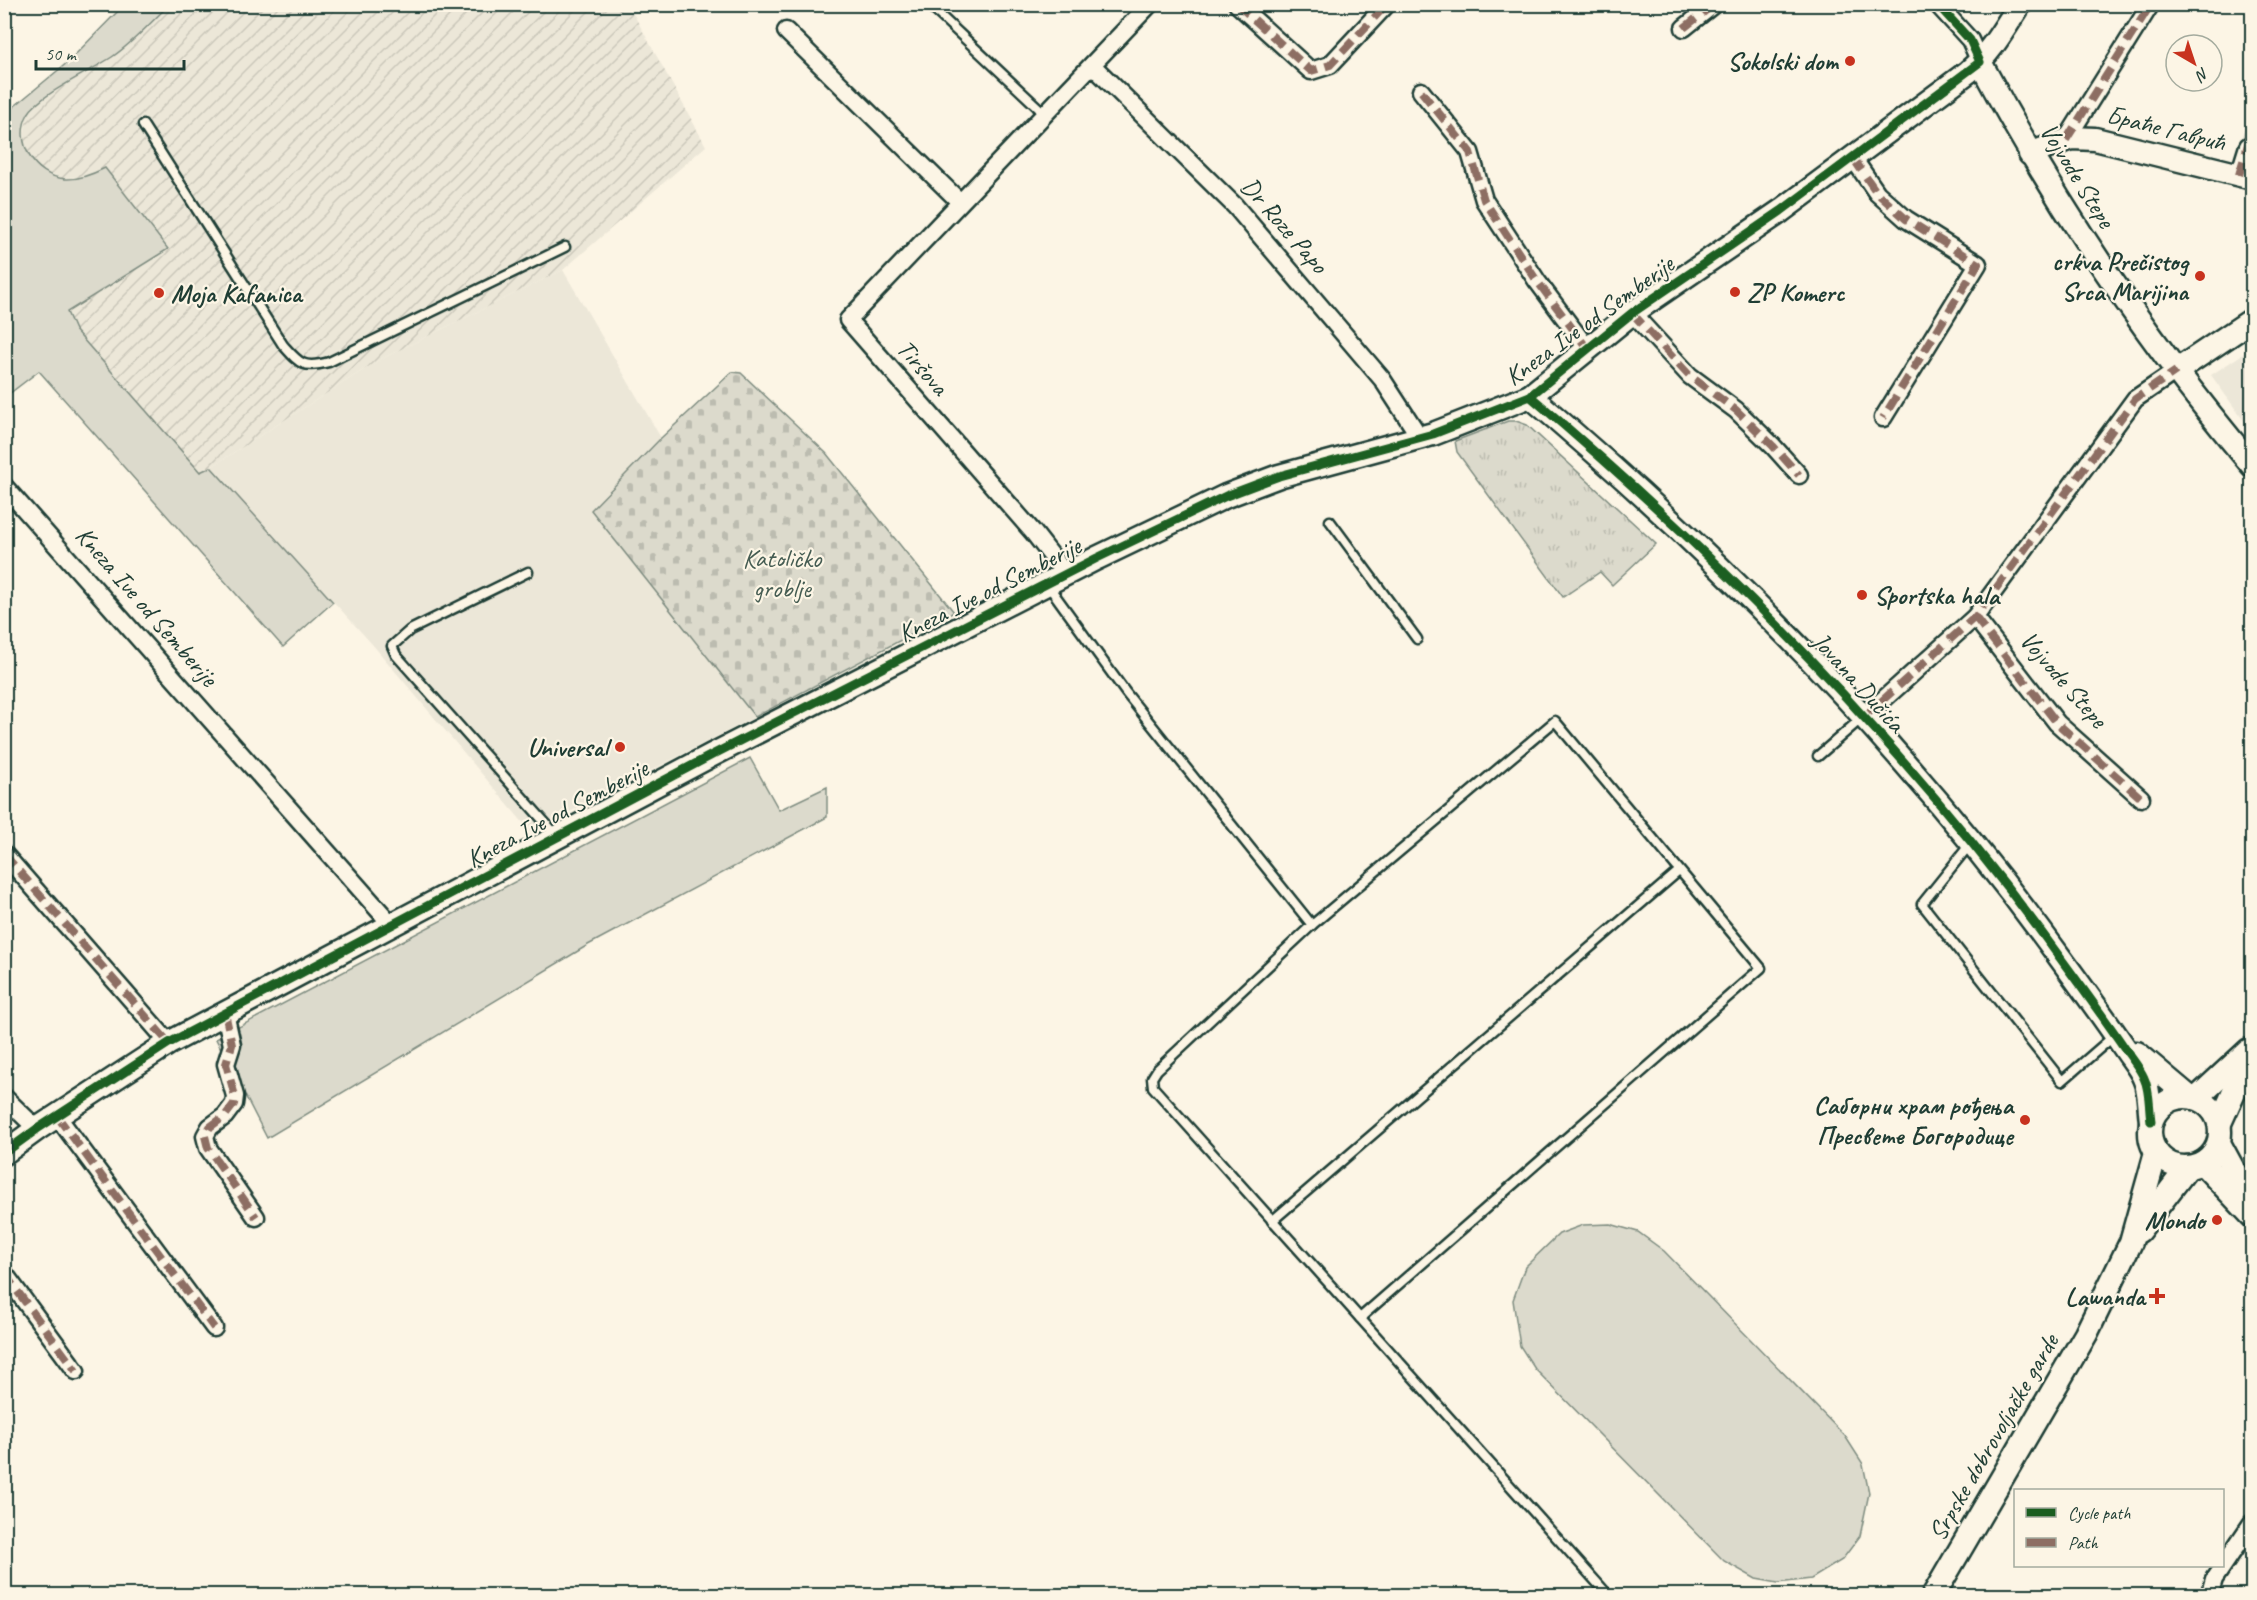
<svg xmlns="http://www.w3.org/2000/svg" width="2257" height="1600" font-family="Caveat,sans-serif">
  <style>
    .built { fill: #ece7d8 }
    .industrial { fill: url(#industrial-furrows) }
    .grass { fill: #dcdacc; stroke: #7e8c80; stroke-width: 1.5 }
    .cemetery { fill: url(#cemetery-stones); stroke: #7e8c80; stroke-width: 1.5 }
    .park { fill: url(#park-tufts); stroke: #7e8c80; stroke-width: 1.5 }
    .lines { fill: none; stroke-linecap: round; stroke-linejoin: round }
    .street-tunnel { stroke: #d0d0c2; stroke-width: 16; stroke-dasharray: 16 8; stroke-linecap: butt }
    .lane-casing { stroke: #1f3d34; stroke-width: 13 }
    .street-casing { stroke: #1f3d34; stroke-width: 21 }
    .secondary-casing { stroke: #1f3d34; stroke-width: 27 }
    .lane { stroke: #fcf5e5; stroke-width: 8 }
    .street { stroke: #fcf5e5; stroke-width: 16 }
    .secondary { stroke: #fcf5e5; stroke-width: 22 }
    .quiet { stroke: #8d6e63; stroke-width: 8; stroke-dasharray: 15 8; stroke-linecap: butt }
    .cycleway-casing { stroke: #fcf5e5; stroke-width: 13 }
    .cycleway { stroke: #1b5e20; stroke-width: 9 }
    .poi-dot { fill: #c8321e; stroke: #fcf5e5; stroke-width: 2 }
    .labels { text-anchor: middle; stroke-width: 4.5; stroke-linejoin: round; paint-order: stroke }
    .poi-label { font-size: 26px; font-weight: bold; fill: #1f3d34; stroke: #fcf5e5; text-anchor: end }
    .street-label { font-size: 26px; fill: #1f3d34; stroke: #fcf5e5 }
    .park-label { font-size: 26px; fill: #455c52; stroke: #fcf5e5 }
  </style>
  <defs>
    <pattern id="industrial-furrows" width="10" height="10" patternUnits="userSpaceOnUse" patternTransform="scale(1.5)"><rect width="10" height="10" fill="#ece7d8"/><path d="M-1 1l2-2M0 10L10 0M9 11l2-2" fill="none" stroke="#cac7ba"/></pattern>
    <pattern id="cemetery-stones" width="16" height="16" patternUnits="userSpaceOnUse" patternTransform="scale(1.5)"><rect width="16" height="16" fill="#dcdacc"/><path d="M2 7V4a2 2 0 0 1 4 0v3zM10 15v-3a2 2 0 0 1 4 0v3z" fill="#bcbcb0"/></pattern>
    <pattern id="park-tufts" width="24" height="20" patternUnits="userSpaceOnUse" patternTransform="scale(1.5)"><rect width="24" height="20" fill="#dcdacc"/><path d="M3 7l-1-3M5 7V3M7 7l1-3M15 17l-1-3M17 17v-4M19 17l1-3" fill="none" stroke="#bcbcb0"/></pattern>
  </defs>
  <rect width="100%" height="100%" fill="#fcf5e5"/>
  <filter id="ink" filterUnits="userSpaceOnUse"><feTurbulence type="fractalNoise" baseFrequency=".0167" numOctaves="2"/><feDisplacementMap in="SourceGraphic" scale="12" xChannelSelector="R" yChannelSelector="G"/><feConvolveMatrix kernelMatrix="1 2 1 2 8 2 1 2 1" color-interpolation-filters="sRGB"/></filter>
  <g filter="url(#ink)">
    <!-- built -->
    <g class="built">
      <path d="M563,270L661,438L591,510L755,717L531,832L372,644L211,467L379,360Z"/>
      <path d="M2252,348V432L2211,375Z"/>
    </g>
    <!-- industrial -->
    <path class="industrial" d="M628,4L706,146L563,270L379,360L211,467L200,472L75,330L67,311L167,249L90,175L65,179L49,174L36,165L25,150L24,133L28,114L39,103L63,86L113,56L169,5Z"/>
    <!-- grass -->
    <g class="grass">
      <path d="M124,5H169C151,22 133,43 112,57C91,71 40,94 28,114C13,141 34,176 65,179C78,180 93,174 105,168L168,249L67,312L75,330L200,472L211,467L333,602L283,647L39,371L5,397V114L68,62Z"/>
      <path d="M750,758L779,810L827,787V817L588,945L267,1138L216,1039Z"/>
      <path d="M1610,1224L1638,1232L1664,1251L1845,1436L1863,1464L1869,1493L1860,1536L1842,1560L1811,1579L1778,1583L1756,1579L1724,1561L1535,1369L1520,1346L1513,1300L1525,1267L1559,1234L1583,1225Z"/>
    </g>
    <!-- cemetery -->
    <path class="cemetery" d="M732,372L741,373L826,453L954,612L755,717L591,510L661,438Z"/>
    <!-- park -->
    <path class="park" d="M1508,421H1516L1527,425L1656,544L1612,585L1600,572L1563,597L1457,452L1455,441Z"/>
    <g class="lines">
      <!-- street-tunnel -->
      <path class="street-tunnel" d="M2248,146L2252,131"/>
      <defs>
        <g id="lane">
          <path d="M928,4L1045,114"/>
          <path d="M143,125L283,345C300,364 303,369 329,362L565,247"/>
          <path d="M1330,521L1417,639"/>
          <path d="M528,572L410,630L392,646L396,655L557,836"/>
          <path d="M1047,584L1126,693L1312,925L1157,1070L1152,1078L1153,1087L1609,1596"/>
          <path d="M1818,756L1863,717"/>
          <path d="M1971,843L1922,904L2062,1081L2115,1035"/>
          <path d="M1312,925L1555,721L1761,968L1360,1318"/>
          <path d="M1272,1221L1679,871"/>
        </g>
        <g id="street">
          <path d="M1237,4L1311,71L1330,65L1387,4"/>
          <path d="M1937,4L1970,40L1980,62"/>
          <path d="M1684,28L1714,4"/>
          <path d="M786,31L960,202"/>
          <path d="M1092,65L1235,206L1382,379L1419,436"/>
          <path d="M1421,91L1470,152L1484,200L1537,281L1587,348"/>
          <path d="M2066,140L2151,4"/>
          <path d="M1853,158L1877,193L1906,219L1978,264L1883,418"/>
          <path d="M2239,175L2248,146"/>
          <path d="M1632,313L1690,376L1736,410L1773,446L1799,475"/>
          <path d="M4,486L391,924"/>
          <path d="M1065,573L1033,532L848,320L1150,4"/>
          <path d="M1975,617L2057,723L2141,798"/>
          <path d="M1864,717L1975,617L2135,399L2176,371"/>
          <path d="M4,854L169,1043"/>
          <path d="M225,1013L232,1045L226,1064L235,1096L234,1104L225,1116L210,1127L205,1136L208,1148L256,1217"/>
          <path d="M4,1097L37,1129"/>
          <path d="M57,1116L214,1328"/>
          <path d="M4,1273L76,1371"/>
          <path d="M2209,1596L2214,1579L2252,1523"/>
        </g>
        <g id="secondary">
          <path d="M1980,62C2057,206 2147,341 2252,465"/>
          <path d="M2030,154L2072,138L2095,139L2252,178"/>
          <path d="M2176,371L2252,320"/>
          <path d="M1530,396C1727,563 1909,749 2061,959C2083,989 2105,1019 2126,1050C2132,1059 2140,1068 2144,1078C2150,1090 2149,1108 2151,1121"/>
          <path d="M2137,1053L2188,1096"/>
          <circle cx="2185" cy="1132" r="35"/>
          <path d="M2197,1098L2249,1050"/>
          <path d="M2220,1123L2252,1052"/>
          <path d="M2219,1143L2252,1204"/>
          <path d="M4,1153L37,1129L169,1043L712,755L1097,558L1226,496L1279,476L1433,434L1530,396L1632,313L1781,211L1968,72C1990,54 2004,29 2020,4"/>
          <path d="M2202,1163L2252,1216"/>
          <path d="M2139,1231L2188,1167"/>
          <path d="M1933,1596L2086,1334L2131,1242L2156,1153"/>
        </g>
      </defs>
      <!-- lane casing -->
      <use href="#lane" class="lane-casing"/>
      <!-- street casing -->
      <use href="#street" class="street-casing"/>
      <!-- secondary casing -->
      <use href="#secondary" class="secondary-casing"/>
      <!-- lane -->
      <use href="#lane" class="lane"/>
      <!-- street -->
      <use href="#street" class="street"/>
      <!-- secondary -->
      <use href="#secondary" class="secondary"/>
      <!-- quiet -->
      <g class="quiet">
        <path d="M1237,4L1311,71L1330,65L1387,4"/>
        <path d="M1684,28L1714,4"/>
        <path d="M1421,91L1470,152L1484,200L1537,281L1587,348"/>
        <path d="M2066,140L2151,4"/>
        <path d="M1853,158L1877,193L1906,219L1978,264L1883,418"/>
        <path d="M2239,175L2252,131"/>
        <path d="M1632,313L1690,376L1736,410L1773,446L1799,475"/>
        <path d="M1975,617L2057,723L2141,798"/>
        <path d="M1864,717L1975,617L2135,399L2176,371"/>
        <path d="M4,854L169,1043"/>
        <path d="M225,1013L232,1045L226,1064L235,1096L234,1104L225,1116L210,1127L205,1136L208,1148L256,1217"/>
        <path d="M57,1116L214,1328"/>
        <path d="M4,1273L76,1371"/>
      </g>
      <defs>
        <g id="cycleway">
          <path d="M1530,396C1727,563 1909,749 2061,959C2083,989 2105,1019 2126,1050C2132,1059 2140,1068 2144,1078C2150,1090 2149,1108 2151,1121"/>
          <path d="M4,1153L37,1129L169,1043L712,755L1097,558L1226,496L1279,476L1433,434L1530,396L1632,313L1781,211L1980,62L1970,40L1937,4"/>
        </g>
      </defs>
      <!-- cycleway casing -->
      <use href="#cycleway" class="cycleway-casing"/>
      <!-- cycleway -->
      <use href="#cycleway" class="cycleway"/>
    </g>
  </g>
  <!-- markers -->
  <g class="poi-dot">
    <circle cx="1850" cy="61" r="6"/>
    <circle cx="2200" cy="276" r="6"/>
    <circle cx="1735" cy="292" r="6"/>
    <circle cx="159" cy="293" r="6"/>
    <circle cx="1862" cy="595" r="6"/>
    <circle cx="620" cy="747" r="6"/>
    <circle cx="2025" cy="1120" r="6"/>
    <circle cx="2217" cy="1220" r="6"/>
    <path d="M2154 1287h6v6h6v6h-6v6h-6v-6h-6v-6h6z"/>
  </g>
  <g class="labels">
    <!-- poi labels -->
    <g class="poi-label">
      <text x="1838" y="70">Sokolski dom</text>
      <text x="2188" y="270">crkva Prečistog<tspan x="2188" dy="30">Srca Marijina</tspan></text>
      <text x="1747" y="301" text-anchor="start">ZP Komerc</text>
      <text x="171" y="302" text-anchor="start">Moja Kafanica</text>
      <text x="1874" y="604" text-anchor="start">Sportska hala</text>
      <text x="608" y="756">Universal</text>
      <text x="2013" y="1114">Саборни храм рођења<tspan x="2013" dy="30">Пресвете Богородице</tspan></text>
      <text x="2205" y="1229">Mondo</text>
      <text x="2145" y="1305">Lawanda</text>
    </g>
    <!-- street labels -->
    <g class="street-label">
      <text transform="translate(2166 128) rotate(14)" y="9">Браће Гаврић</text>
      <text transform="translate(2078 175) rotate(58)" y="9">Vojvode Stepe</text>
      <text transform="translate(1285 225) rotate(49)" y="9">Dr Roze Papo</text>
      <text transform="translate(1589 320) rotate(-36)" y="9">Kneza Ive od Semberije</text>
      <text transform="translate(923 367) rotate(49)" y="9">Tiršova</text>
      <text transform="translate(989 589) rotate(-27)" y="9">Kneza Ive od Semberije</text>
      <text transform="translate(147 606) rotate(49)" y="9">Kneza Ive od Semberije</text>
      <text transform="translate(2064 679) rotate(49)" y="9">Vojvode Stepe</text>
      <text transform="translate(1859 682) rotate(48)" y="9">Jovana Dučića</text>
      <text transform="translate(557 813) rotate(-28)" y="9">Kneza Ive od Semberije</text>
      <text transform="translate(1993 1437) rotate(-60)" y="9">Srpske dobrovoljačke garde</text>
    </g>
    <!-- park labels -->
    <g class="park-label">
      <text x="782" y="567">Katoličko<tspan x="782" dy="30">groblje</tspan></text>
    </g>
  </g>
  <!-- margin -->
  <rect width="2257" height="1600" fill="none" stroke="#fcf5e5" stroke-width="24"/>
  <rect x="12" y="12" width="2233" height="1576" fill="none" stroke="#1f3d34" stroke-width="2" filter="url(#ink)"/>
  <!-- legend -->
  <rect x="2014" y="1489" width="210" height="78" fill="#fcf5e5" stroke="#a4ab9e" stroke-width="1.5"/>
  <rect x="2026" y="1508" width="30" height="9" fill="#1b5e20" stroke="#a4ab9e" stroke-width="1.5"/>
  <text x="2068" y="1519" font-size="18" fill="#1f3d34">Cycle path</text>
  <rect x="2026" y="1538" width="30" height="9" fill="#8d6e63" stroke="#a4ab9e" stroke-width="1.5"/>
  <text x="2068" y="1549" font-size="18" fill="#1f3d34">Path</text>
  <!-- north arrow -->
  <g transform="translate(2194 63) rotate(141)"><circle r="28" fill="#fcf5e5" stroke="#a4ab9e" stroke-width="1.5"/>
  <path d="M0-4.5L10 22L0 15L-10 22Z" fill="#c8321e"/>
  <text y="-9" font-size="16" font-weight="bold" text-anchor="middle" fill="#1f3d34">N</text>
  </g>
  <!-- scale -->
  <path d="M36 60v9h148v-9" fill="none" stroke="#1f3d34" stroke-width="3"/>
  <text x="45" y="60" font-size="18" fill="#1f3d34" stroke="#fcf5e5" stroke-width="4.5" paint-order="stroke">50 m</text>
</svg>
